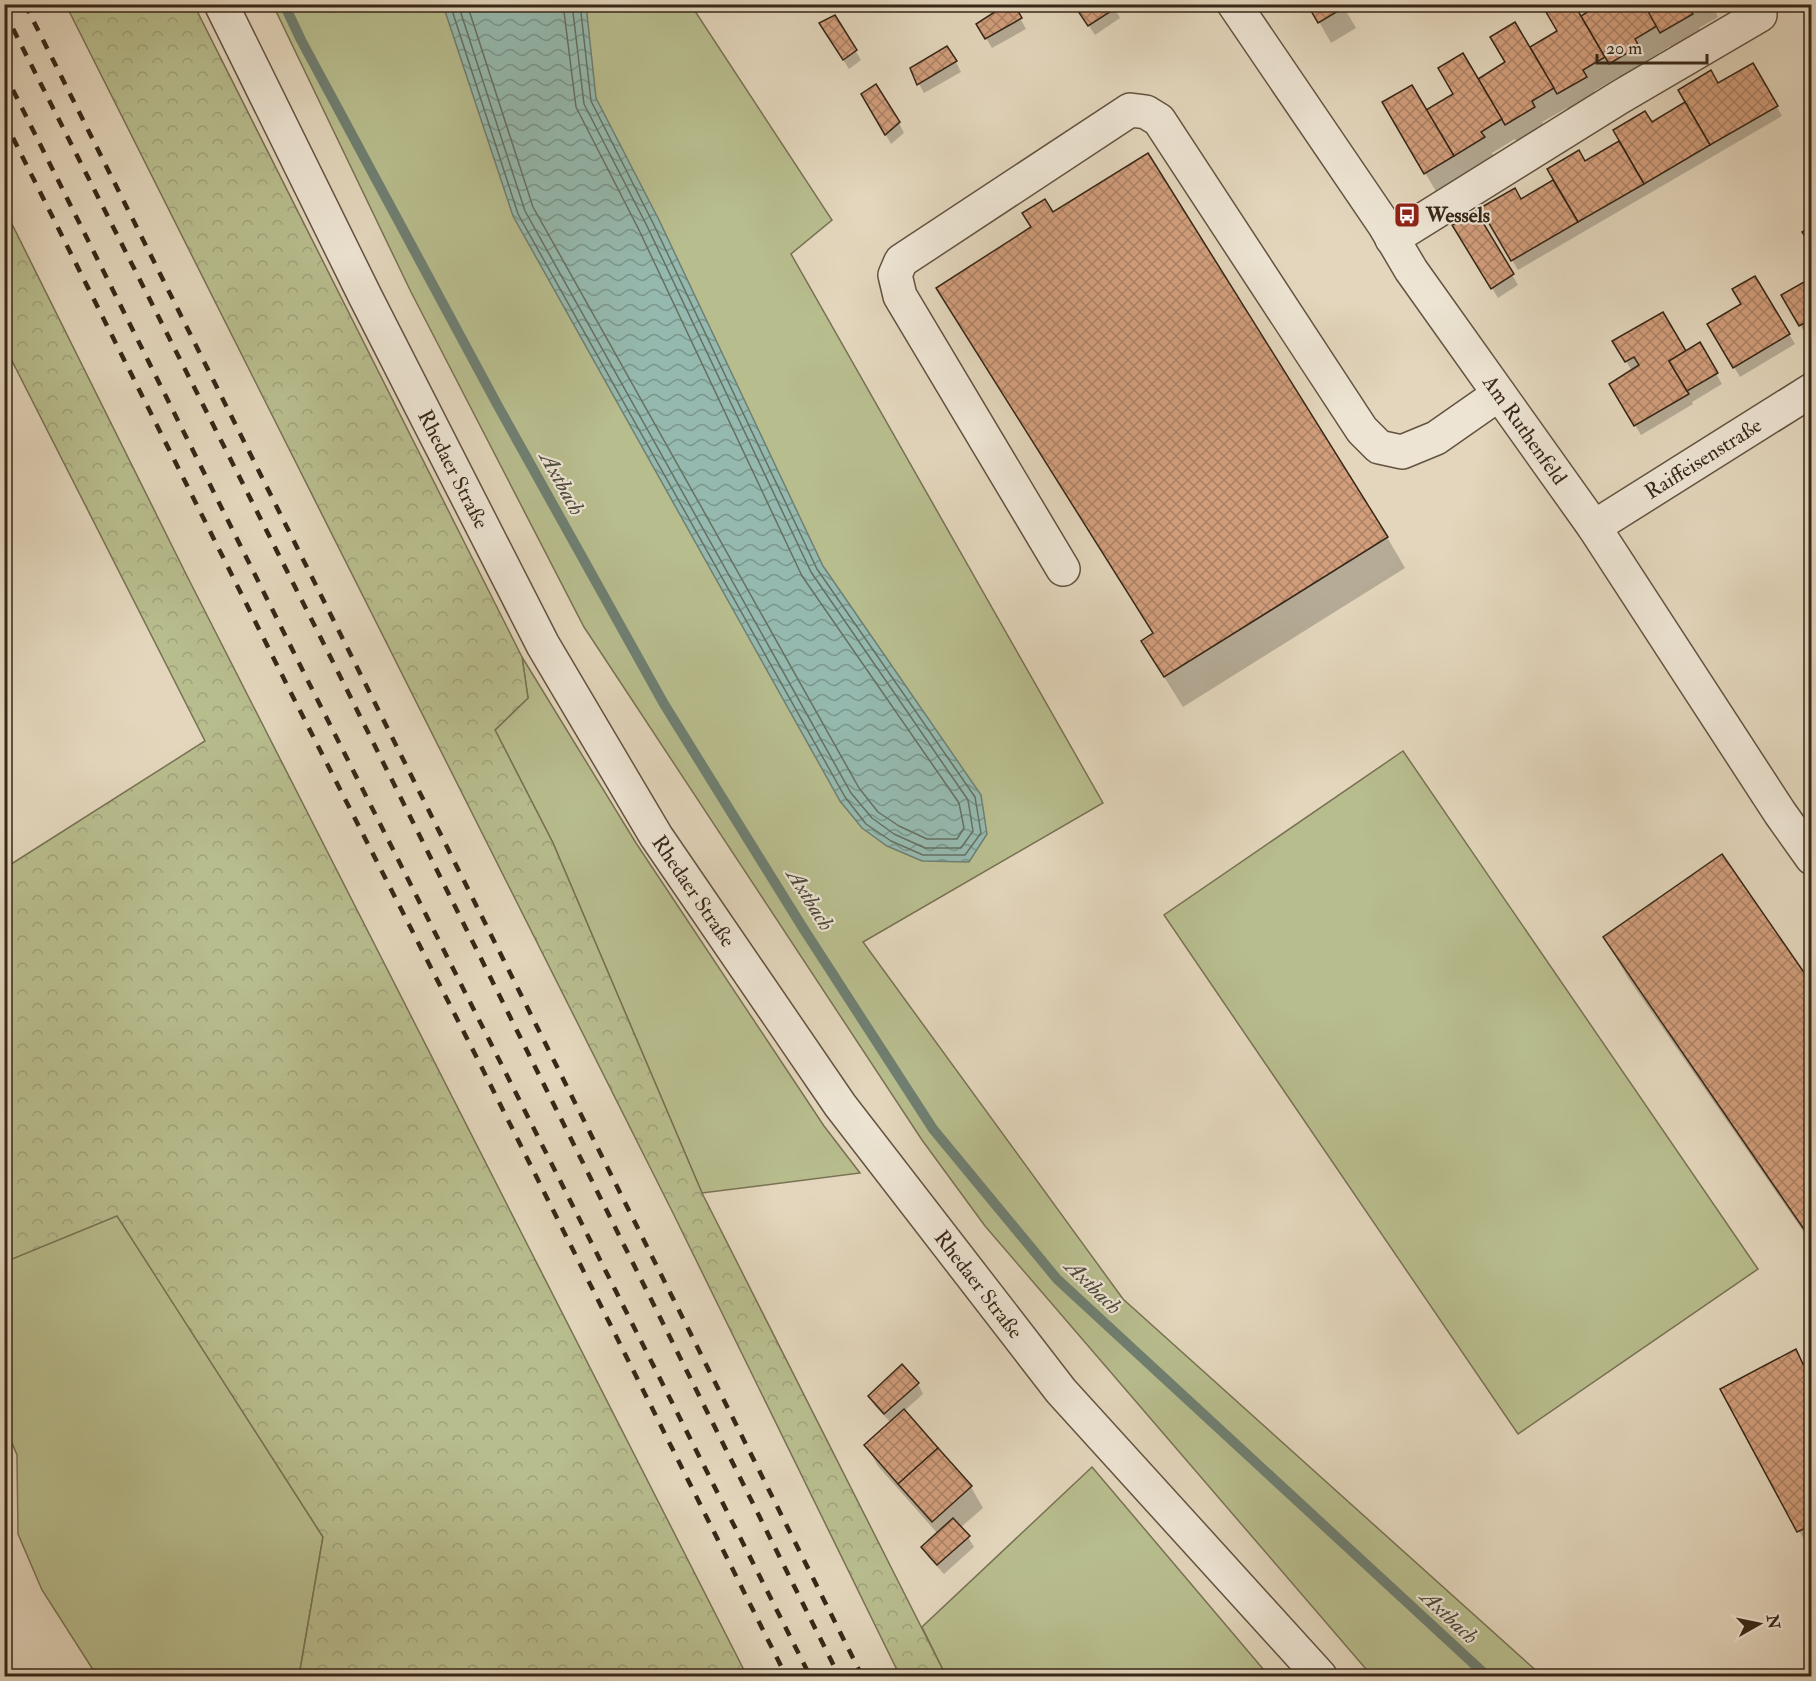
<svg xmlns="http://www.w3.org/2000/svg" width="1816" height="1681" font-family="'IM FELL Double Pica',serif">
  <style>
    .grass { fill: #b8bd8e; stroke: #787253; stroke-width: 1.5 }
    .forest { fill: url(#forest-crowns); stroke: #787253; stroke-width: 1.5 }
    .water { fill: url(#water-waves); stroke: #6f7f72; stroke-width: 1.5 }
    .shadow { fill: #0003 }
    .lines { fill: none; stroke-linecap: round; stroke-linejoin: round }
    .shore { stroke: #667063; stroke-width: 1.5 }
    .stream { stroke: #6f7f72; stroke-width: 10 }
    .building { fill: url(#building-cross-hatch); stroke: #372718; stroke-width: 1.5 }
    .minor-casing { stroke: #625341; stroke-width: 36 }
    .minor { stroke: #ede4d3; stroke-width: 33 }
    .rail { stroke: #372718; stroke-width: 4.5; stroke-dasharray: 10 10; stroke-linecap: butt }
    .labels { text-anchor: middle; stroke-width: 4.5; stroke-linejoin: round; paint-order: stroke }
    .poi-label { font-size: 21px; font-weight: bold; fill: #372718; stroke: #ede4d3; text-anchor: start }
    .street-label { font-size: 21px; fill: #372718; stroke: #ede4d3 }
    .water-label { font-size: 22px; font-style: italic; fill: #4e4c3e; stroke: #ede4d3 }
  </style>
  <defs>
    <pattern id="forest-crowns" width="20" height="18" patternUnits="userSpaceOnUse" patternTransform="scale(1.5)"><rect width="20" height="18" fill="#b8bd8e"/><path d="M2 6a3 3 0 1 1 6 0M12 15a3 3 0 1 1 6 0" fill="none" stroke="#9fa27a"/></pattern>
    <pattern id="water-waves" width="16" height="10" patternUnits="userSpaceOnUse" patternTransform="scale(1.5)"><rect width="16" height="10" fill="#95b9ae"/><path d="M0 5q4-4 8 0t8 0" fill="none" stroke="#7a968d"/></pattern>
    <pattern id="building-cross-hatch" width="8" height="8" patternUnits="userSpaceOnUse" patternTransform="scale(1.5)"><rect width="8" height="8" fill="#d29e7c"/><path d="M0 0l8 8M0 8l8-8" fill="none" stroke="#ab8165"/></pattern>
  </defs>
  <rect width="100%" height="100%" fill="#e3d6bc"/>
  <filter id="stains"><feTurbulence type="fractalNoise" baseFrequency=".00333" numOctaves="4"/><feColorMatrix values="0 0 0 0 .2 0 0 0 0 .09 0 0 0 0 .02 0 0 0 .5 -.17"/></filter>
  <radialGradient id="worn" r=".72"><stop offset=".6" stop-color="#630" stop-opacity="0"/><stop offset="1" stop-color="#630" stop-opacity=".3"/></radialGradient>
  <!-- grass -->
  <g class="grass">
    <path d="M273,5H691L832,220L791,254L1103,803L863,942L1123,1299L1542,1676H1372L985,1226L922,1140L584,627L411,292Z"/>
    <path d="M522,657L636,843L824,1126L860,1173L702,1193L553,843L495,730L528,698Z"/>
    <path d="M1403,751L1758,1269L1518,1434L1164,915Z"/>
    <path d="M117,1215L323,1537L299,1676H97L42,1590L18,1534L17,1455L5,1426L4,1262Z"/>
    <path d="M1092,1467L1269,1676H946L922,1627Z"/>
  </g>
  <!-- forest -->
  <g class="forest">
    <path d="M66,5H194L522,657L528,698L495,730L553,843L702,1193L946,1676H900L672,1211Z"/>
    <path d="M4,208L187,576L747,1676H299L323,1537L117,1216L5,1262V868L205,741L5,347Z"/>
  </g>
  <!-- water -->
  <path class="water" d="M443,5H586L596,98L659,220L823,566L981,795L987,834L969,862L922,861L887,846L862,828L840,801L513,216Z"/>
  <!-- shadow -->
  <g class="shadow">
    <path d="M807,4H815L810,9Z"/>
    <path d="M1012,4L1026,29L992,48L978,25Z"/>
    <path d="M1112,4L1120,18L1095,35L1086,21Z"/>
    <path d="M1309,4H1342L1356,28L1331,43Z"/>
    <path d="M1603,4H1711L1718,17L1699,28L1703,35L1674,52L1670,46L1646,61L1649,67L1622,83L1618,77L1594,91L1598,98L1570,114L1567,108L1542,122L1546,128L1519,145L1515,139L1492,153L1495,159L1437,193L1384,103L1425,112Z"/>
    <path d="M835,17L861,60L849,69L826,33Z"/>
    <path d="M956,62L961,72L924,93L919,84Z"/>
    <path d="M1752,65L1782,116L1518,270L1482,209L1520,201Z"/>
    <path d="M863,95L899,123L904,133L891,144Z"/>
    <path d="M1475,213L1518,285L1498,298L1454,225Z"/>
    <path d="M1053,214L1387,537L1405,568L1183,707L1161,672L1154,635L956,319L1033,228Z"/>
    <path d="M1755,278L1795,344L1740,377L1709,325L1743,304Z"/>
    <path d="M1812,280V332L1806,335L1783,296Z"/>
    <path d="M1614,341L1685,353L1699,344L1722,384L1692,402L1693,404L1641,435L1611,384L1632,371Z"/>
    <path d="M1605,938L1812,986V1244L1628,978Z"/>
    <path d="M1812,1361V1554L1722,1390L1803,1366Z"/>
    <path d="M918,1384L923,1394L904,1411L971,1487L983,1508L960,1528L968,1537L974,1547L944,1574L928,1557L923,1548L938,1534L878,1466L866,1445L891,1423L875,1406L870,1396Z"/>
  </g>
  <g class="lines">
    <!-- shore -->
    <g class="shore">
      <path d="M450,4L518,214L845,797L866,824L891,841L923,855H965L981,833L975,797L817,569L653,223L591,101L580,4"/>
      <path d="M458,4L525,211L851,793L872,818L894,834L925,848H961L973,831L968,800L811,572L647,226L584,104L572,4"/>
      <path d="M467,4L533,207L859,788L878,812L899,826L927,839H957L964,828L959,803L802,576L639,230L576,107L563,4"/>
    </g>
    <!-- stream -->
    <path class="stream" d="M284,4L301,40L498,406L664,704L803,928L933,1129L1057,1279L1487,1676"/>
  </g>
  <!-- building -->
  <g class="building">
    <path d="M1007,4H1014L1022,18L985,39L976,24Z"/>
    <path d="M1089,4H1114L1116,8L1088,26L1078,11Z"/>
    <path d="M1307,4H1344L1345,7L1318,23Z"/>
    <path d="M1544,4H1574L1605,57L1583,70L1587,77L1557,94L1530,47L1557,31L1542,5Z"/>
    <path d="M1600,4H1644L1657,26L1635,39L1639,46L1609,64L1581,16Z"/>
    <path d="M1644,4H1692L1688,7L1693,14L1660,33Z"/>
    <path d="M835,15L857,50L843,60L819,23Z"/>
    <path d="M1515,22L1554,88L1532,101L1535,107L1505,125L1478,79L1505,62L1490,37Z"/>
    <path d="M947,46L957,61L917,85L910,68Z"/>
    <path d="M1463,53L1502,119L1481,132L1485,137L1454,156L1426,110L1453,94L1438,68Z"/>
    <path d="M1753,63L1778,106L1710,145L1678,90L1711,70L1718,83Z"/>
    <path d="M876,84L900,122L885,135L861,94Z"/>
    <path d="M1412,85L1454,156L1424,174L1382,102Z"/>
    <path d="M1685,102L1710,145L1644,184L1613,130L1645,111L1652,122Z"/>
    <path d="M1619,141L1644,184L1578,222L1547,169L1579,150L1585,161Z"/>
    <path d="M1148,153L1388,537L1164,677L1141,641L1153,633L936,288L1031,227L1022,213L1045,199L1053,212Z"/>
    <path d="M1553,180L1578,222L1511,261L1480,208L1515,188L1521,199Z"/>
    <path d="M1476,211L1514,274L1491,289L1452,225Z"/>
    <path d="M1812,226V247L1802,232Z"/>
    <path d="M1755,276L1790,334L1733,368L1707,324L1741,304L1732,289Z"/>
    <path d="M1811,278L1812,319L1799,326L1781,295Z"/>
    <path d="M1663,312L1686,351L1669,361L1689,394L1634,426L1609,384L1639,365L1634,357L1625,362L1612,341Z"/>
    <path d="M1700,342L1718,373L1687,391L1669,361Z"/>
    <path d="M1722,854L1812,984V1237L1810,1238L1603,937Z"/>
    <path d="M1796,1349L1803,1364L1812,1360V1525L1797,1532L1720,1389Z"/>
    <path d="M902,1364L919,1383L884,1414L868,1396Z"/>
    <path d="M904,1409L938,1448L898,1484L864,1445Z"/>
    <path d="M938,1448L972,1486L932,1522L898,1484Z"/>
    <path d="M953,1518L970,1536L937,1565L921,1547Z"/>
  </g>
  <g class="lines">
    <defs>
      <g id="minor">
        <path id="s1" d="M221,4L365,296L543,645L656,836L840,1105L1061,1391L1320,1676"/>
        <path id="s2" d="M1234,4L1385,226L1411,270L1594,527L1780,813L1812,858"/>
        <path d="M1392,239L1620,97L1760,15"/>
        <path id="s3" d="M1594,527L1812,390"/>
        <path d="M1063,569L900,296L895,275L901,261L1130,110L1146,112L1159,120L1362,430L1379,447L1402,452L1436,438L1499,394"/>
      </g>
    </defs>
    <!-- minor casing -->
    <use href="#minor" class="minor-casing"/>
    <!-- minor -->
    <use href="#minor" class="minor"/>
    <!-- rail -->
    <g class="rail">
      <path d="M25,4L862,1676"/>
      <path d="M4,11L337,670L839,1676"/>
      <path d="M4,72L310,685L810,1676"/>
      <path d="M4,120L292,695L478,1060L786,1676"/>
    </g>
  </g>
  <!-- icons -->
  <defs>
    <symbol id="bus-square" viewBox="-11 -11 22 22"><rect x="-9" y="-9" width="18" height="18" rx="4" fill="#8f2418" stroke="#ede4d3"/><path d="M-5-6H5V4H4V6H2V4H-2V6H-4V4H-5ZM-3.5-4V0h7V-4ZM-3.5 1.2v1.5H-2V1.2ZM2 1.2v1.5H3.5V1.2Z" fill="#fff"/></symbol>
  </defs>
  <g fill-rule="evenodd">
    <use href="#bus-square" x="1392" y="200" width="30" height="30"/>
  </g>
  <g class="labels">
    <!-- poi labels -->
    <g class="poi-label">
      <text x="1426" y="222">Wessels</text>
    </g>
    <!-- street labels -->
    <g class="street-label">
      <text dy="7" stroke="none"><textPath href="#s2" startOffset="516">Am Ruthenfeld</textPath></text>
      <text dy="7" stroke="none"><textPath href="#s3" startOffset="129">Raiffeisenstraße</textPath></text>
      <text dy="7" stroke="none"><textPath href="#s1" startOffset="520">Rhedaer Straße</textPath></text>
      <text dy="7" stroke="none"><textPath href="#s1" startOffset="1006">Rhedaer Straße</textPath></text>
      <text dy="7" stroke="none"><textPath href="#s1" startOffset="1492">Rhedaer Straße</textPath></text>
    </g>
    <!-- water labels -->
    <g class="water-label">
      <text transform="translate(563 483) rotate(61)" y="8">Axtbach</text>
      <text transform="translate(811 899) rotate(58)" y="8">Axtbach</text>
      <text transform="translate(1094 1286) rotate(44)" y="8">Axtbach</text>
      <text transform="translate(1450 1616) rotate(43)" y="8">Axtbach</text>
    </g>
  </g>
  <!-- margin -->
  <rect width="1816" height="1681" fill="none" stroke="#e3d6bc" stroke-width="24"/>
  <rect x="6" y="6" width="1804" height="1669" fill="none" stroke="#372718" stroke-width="3"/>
  <rect x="12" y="12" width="1792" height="1657" fill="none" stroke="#372718" stroke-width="1.5"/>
  <!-- north arrow -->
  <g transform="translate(1759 1624) rotate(81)" stroke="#ede4d3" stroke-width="4.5" paint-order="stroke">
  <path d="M0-4.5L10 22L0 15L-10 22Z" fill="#372718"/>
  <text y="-9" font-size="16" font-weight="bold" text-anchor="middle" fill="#372718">N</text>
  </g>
  <!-- scale -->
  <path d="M1597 54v9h110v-9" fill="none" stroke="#372718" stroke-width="3"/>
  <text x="1606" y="54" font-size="18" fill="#372718" stroke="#ede4d3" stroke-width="4.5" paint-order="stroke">20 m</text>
  <rect width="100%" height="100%" filter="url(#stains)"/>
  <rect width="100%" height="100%" fill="url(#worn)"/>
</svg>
